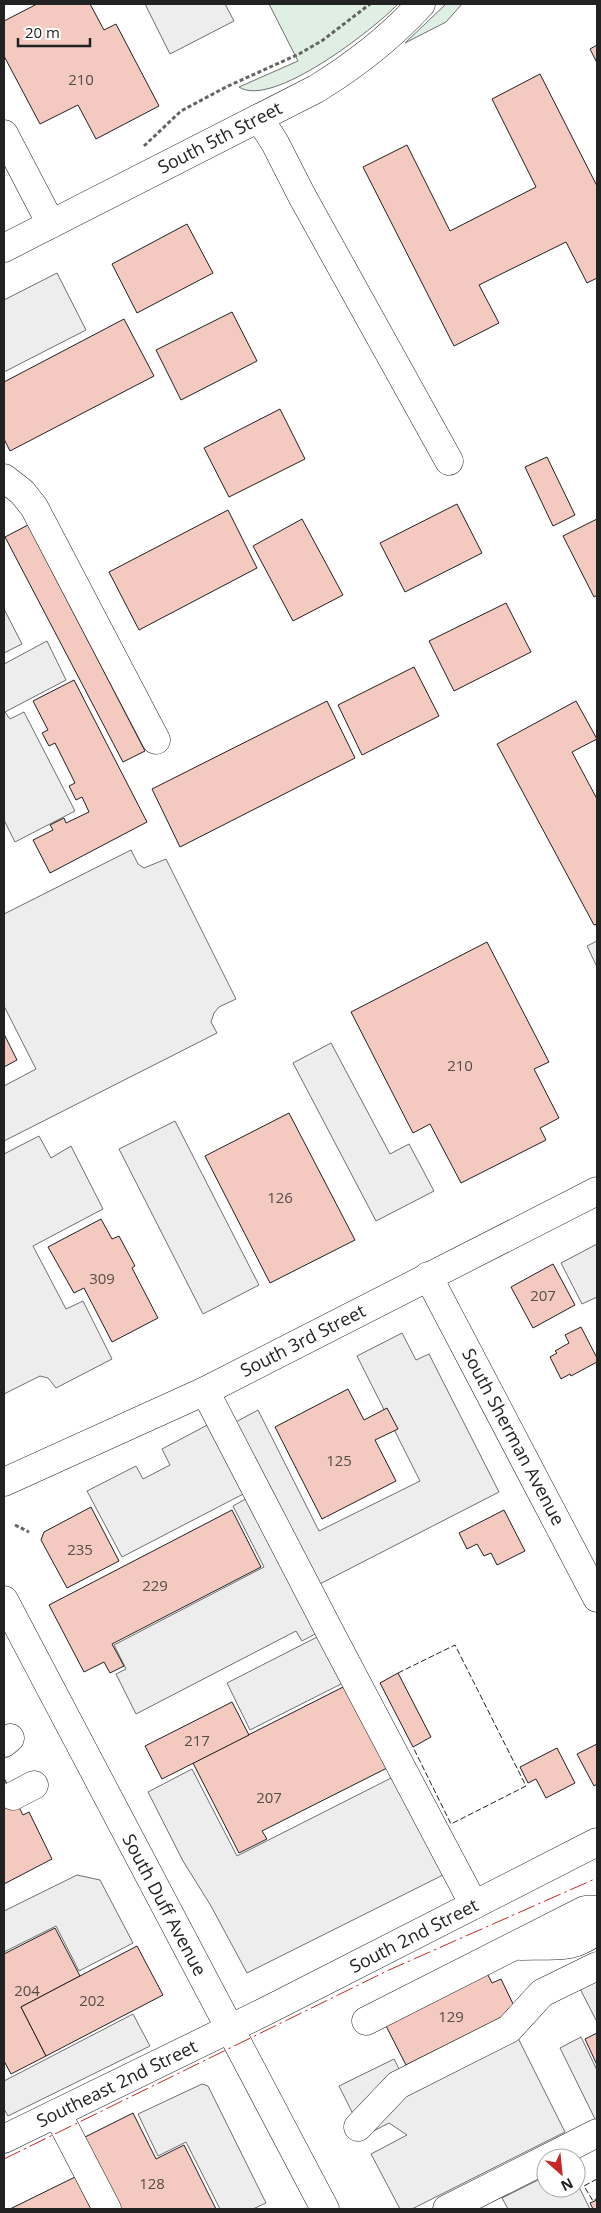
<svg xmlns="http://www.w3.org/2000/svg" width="601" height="2213" font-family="'Open Sans',sans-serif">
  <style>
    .green { fill: #e0efe3; stroke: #6f6f6f }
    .parking { fill: #ededed; stroke: #6f6f6f }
    .building { fill: #f3c9c0; stroke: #222 }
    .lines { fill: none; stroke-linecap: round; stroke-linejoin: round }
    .minor-casing { stroke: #222; stroke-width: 29 }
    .major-casing { stroke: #222; stroke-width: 29 }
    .path { stroke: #646464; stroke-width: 3; stroke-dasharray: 4 2.5; stroke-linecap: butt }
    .minor { stroke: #fff; stroke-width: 28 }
    .major { stroke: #fff; stroke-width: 28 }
    .fence { stroke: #222; stroke-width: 1; stroke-dasharray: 6 2.5; stroke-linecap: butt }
    .power { stroke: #c62828; stroke-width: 1; stroke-dasharray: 18 4 2.5 4; stroke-linecap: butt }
    .labels { text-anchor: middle; stroke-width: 4; stroke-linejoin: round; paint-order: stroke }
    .number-label { font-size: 15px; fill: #564c4a }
    .street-label { font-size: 18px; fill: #222; stroke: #fff }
  </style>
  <rect width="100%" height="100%" fill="#fff"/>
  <!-- green -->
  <g class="green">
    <path d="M269,4H398C374,29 272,109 239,87L298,61Z"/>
    <path d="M446,4H462L446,22L405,43Z"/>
  </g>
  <!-- parking -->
  <g class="parking">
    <path d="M145,4H225L234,21L170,54Z"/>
    <path d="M57,273L86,330L4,372V300Z"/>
    <path d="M4,609L22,644L4,653Z"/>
    <path d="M47,641L66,680L5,712L10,719L24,712L75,811L15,842L4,820V664Z"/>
    <path d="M131,850L138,864L144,868L166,859L236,999L219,1007L214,1013L211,1022L217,1033L4,1141V1086L36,1069L4,1006V914Z"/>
    <path d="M597,941V967L587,946Z"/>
    <path d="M331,1043L390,1154L409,1144L434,1191L376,1221L293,1063Z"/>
    <path d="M175,1121L259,1285L203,1314L119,1149Z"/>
    <path d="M39,1136L51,1158L71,1146L103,1209L33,1246L66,1309L83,1301L112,1359L56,1388L48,1378L40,1376L4,1394V1154Z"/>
    <path d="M597,1244V1297L582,1304L561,1263Z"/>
    <path d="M402,1333L416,1360L429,1354L499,1492L314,1587L232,1424L258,1410L319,1531L420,1481L357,1356Z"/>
    <path d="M213,1422L249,1491L122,1557L87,1491L136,1466L143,1479L170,1465L162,1449Z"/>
    <path d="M251,1496L321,1631L302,1641L296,1631L136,1714L116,1674L126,1669L114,1645L264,1567L233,1506Z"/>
    <path d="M321,1635L345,1682L250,1730L227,1683Z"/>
    <path d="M192,1769L237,1856L397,1775L447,1873L247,1973L211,1906L183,1861L148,1792Z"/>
    <path d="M77,1875L100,1880L133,1943L79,1971L56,1926L4,1952V1911Z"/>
    <path d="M597,1968V2020H596L575,1979Z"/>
    <path d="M133,2014L150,2046L8,2116L4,2109V2081Z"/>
    <path d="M517,2036L565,2132L412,2209H400L371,2154L407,2135L389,2123L364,2136L339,2086L394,2059L410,2090Z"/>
    <path d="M581,2037L597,2070V2123L560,2048Z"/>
    <path d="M202,2084L208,2086L266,2203L253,2209H220L186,2142L158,2156L138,2114Z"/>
    <path d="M546,2176V2188H576V2181L590,2209H508L502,2198Z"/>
  </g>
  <!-- building -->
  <g class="building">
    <path d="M37,4H90L104,30L116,24L159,106L96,139L78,105L40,124L4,56V21Z"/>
    <path d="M597,45V63L590,49Z"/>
    <path d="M540,74L597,186V278L587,283L566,242L479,285L499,323L454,346L363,167L407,145L450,231L536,187L492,99Z"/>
    <path d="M187,224L213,273L137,313L112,264Z"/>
    <path d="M232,312L257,361L181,400L156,350Z"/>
    <path d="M124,319L154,376L10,451L4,439V382Z"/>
    <path d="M280,409L305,459L229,497L204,448Z"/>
    <path d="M547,457L575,515L553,526L525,467Z"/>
    <path d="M457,504L482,553L405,592L380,543Z"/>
    <path d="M228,510L257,568L139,630L109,572Z"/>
    <path d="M302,519L343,595L293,621L253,546Z"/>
    <path d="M597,519V595L594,597L563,536Z"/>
    <path d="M28,525L145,751L123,762L5,537Z"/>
    <path d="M506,603L531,652L454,691L429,641Z"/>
    <path d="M414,667L439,716L362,755L338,705Z"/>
    <path d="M74,680L147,822L50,873L33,840L53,830L50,825L64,818L66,823L89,812L82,797L76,800L69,786L75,783L55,743L49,746L42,733L48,730L33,701Z"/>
    <path d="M327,701L355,758L180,847L152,789Z"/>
    <path d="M576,701L597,739L572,752L597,799V924L594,925L497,744Z"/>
    <path d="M487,942L549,1062L534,1069L559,1118L540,1128L546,1140L461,1183L430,1124L413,1133L351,1012Z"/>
    <path d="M4,1034L17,1060L4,1067Z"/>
    <path d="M289,1113L355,1240L270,1283L205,1156Z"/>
    <path d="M101,1219L112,1239L119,1236L135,1266L132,1268L158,1318L112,1342L84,1288L74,1293L48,1247Z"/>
    <path d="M553,1264L575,1305L533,1328L511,1287Z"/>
    <path d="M581,1327L597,1358V1362L571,1376L570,1374L561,1379L550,1357L557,1353L555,1351L569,1343L565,1335Z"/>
    <path d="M348,1389L364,1420L387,1408L398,1429L375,1440L396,1481L322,1519L275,1427Z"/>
    <path d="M91,1507L119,1561L67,1588L41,1540L44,1532Z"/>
    <path d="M232,1510L261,1567L112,1644L124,1666L110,1673L104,1662L84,1672L49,1605Z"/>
    <path d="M504,1510L525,1551L497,1565L491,1553L484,1556L477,1544L467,1549L459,1533Z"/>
    <path d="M398,1673L431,1737L413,1747L380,1683Z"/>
    <path d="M351,1683L393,1765L262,1831L267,1839L239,1853L193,1763Z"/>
    <path d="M232,1702L249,1735L162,1779L145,1746Z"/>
    <path d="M597,1744V1784L594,1786L577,1754Z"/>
    <path d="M557,1748L575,1783L546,1798L536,1779L528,1783L520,1767Z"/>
    <path d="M4,1778L23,1815L29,1812L52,1859L4,1884Z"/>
    <path d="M55,1928L80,1976L21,2007L46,2056L11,2074L4,2061V1954Z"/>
    <path d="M137,1946L163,1995L46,2056L21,2007Z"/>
    <path d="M487,1973L492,1983L501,1979L516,2010L406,2065L385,2024Z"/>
    <path d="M597,2033V2065L585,2039Z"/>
    <path d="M133,2113L156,2159L184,2145L216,2209H113L79,2140Z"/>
    <path d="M75,2177L91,2209H10Z"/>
    <path d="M597,2200V2209H593L590,2203Z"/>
  </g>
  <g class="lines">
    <defs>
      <g id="minor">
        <path d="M259,118L275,143L302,196L449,461"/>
        <path d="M4,134L51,224"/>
        <path d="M4,248L316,89C355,65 390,38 421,4"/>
        <path d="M4,478L22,492L34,507L156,740"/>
        <path d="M428,1276L597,1598"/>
        <path d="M205,1391L333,1638L474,1905"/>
        <path d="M4,1743L10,1738"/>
        <path d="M13,1796L34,1785"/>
        <path d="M521,1946C553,1944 570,1952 597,1930"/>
        <path d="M366,2021L585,1910H597"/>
        <path d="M57,2113L107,2209"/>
        <path d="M358,2127L398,2085L509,2029L542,1993L597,1966"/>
        <path d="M4,2139L264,2012L597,1842"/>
        <path d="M548,2158L597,2133"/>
        <path d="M447,2209L546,2159"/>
      </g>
      <g id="major">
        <path d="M4,1482L205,1391L597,1191"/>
        <path d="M4,1600L325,2209"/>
      </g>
    </defs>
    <!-- minor casing -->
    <use href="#minor" class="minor-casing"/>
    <!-- major casing -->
    <use href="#major" class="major-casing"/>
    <!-- path -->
    <g class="path">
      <path d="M144,146L181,111L226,87L299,54L323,40L370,4"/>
      <path d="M15,1525L29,1532"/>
    </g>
    <!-- minor -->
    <use href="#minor" class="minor"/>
    <!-- major -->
    <use href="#major" class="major"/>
    <!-- fence -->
    <g class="fence">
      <path d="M398,1673L455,1645L526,1786L451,1824L413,1747"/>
      <path d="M597,2179L584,2186L593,2201L597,2198"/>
    </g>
    <!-- power -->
    <path class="power" d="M4,2159L389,1970L597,1878"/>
  </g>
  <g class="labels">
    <!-- number labels -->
    <g class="number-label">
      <text x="81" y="85">210</text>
      <text x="460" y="1071">210</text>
      <text x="280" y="1203">126</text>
      <text x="102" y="1284">309</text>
      <text x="543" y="1301">207</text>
      <text x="339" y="1466">125</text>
      <text x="80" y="1555">235</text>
      <text x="155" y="1591">229</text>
      <text x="197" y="1746">217</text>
      <text x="269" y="1803">207</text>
      <text x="27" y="1996">204</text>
      <text x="92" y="2006">202</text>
      <text x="451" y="2022">129</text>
      <text x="152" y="2189">128</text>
    </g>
    <!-- street labels -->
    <g class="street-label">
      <text transform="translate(220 138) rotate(-27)" y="6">South 5th Street</text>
      <text transform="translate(303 1341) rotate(-27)" y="6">South 3rd Street</text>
      <text transform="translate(513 1437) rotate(62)" y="6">South Sherman Avenue</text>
      <text transform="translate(164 1905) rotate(62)" y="6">South Duff Avenue</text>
      <text transform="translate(414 1936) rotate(-27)" y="6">South 2nd Street</text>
      <text transform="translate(117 2084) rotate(-26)" y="6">Southeast 2nd Street</text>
    </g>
  </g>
  <!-- border -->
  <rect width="601" height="2213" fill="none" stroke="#222222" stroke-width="10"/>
  <!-- north arrow -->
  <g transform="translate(561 2173) rotate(153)"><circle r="24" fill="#ffffff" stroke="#a7a7a7"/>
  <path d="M0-4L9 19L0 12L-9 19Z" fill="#c62828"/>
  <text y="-8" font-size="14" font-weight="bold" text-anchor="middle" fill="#222222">N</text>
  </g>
  <!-- scale -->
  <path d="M18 38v8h72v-8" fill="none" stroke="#222222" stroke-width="2.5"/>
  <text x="25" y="38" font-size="15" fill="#222222" stroke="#ffffff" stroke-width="4" paint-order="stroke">20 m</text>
</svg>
